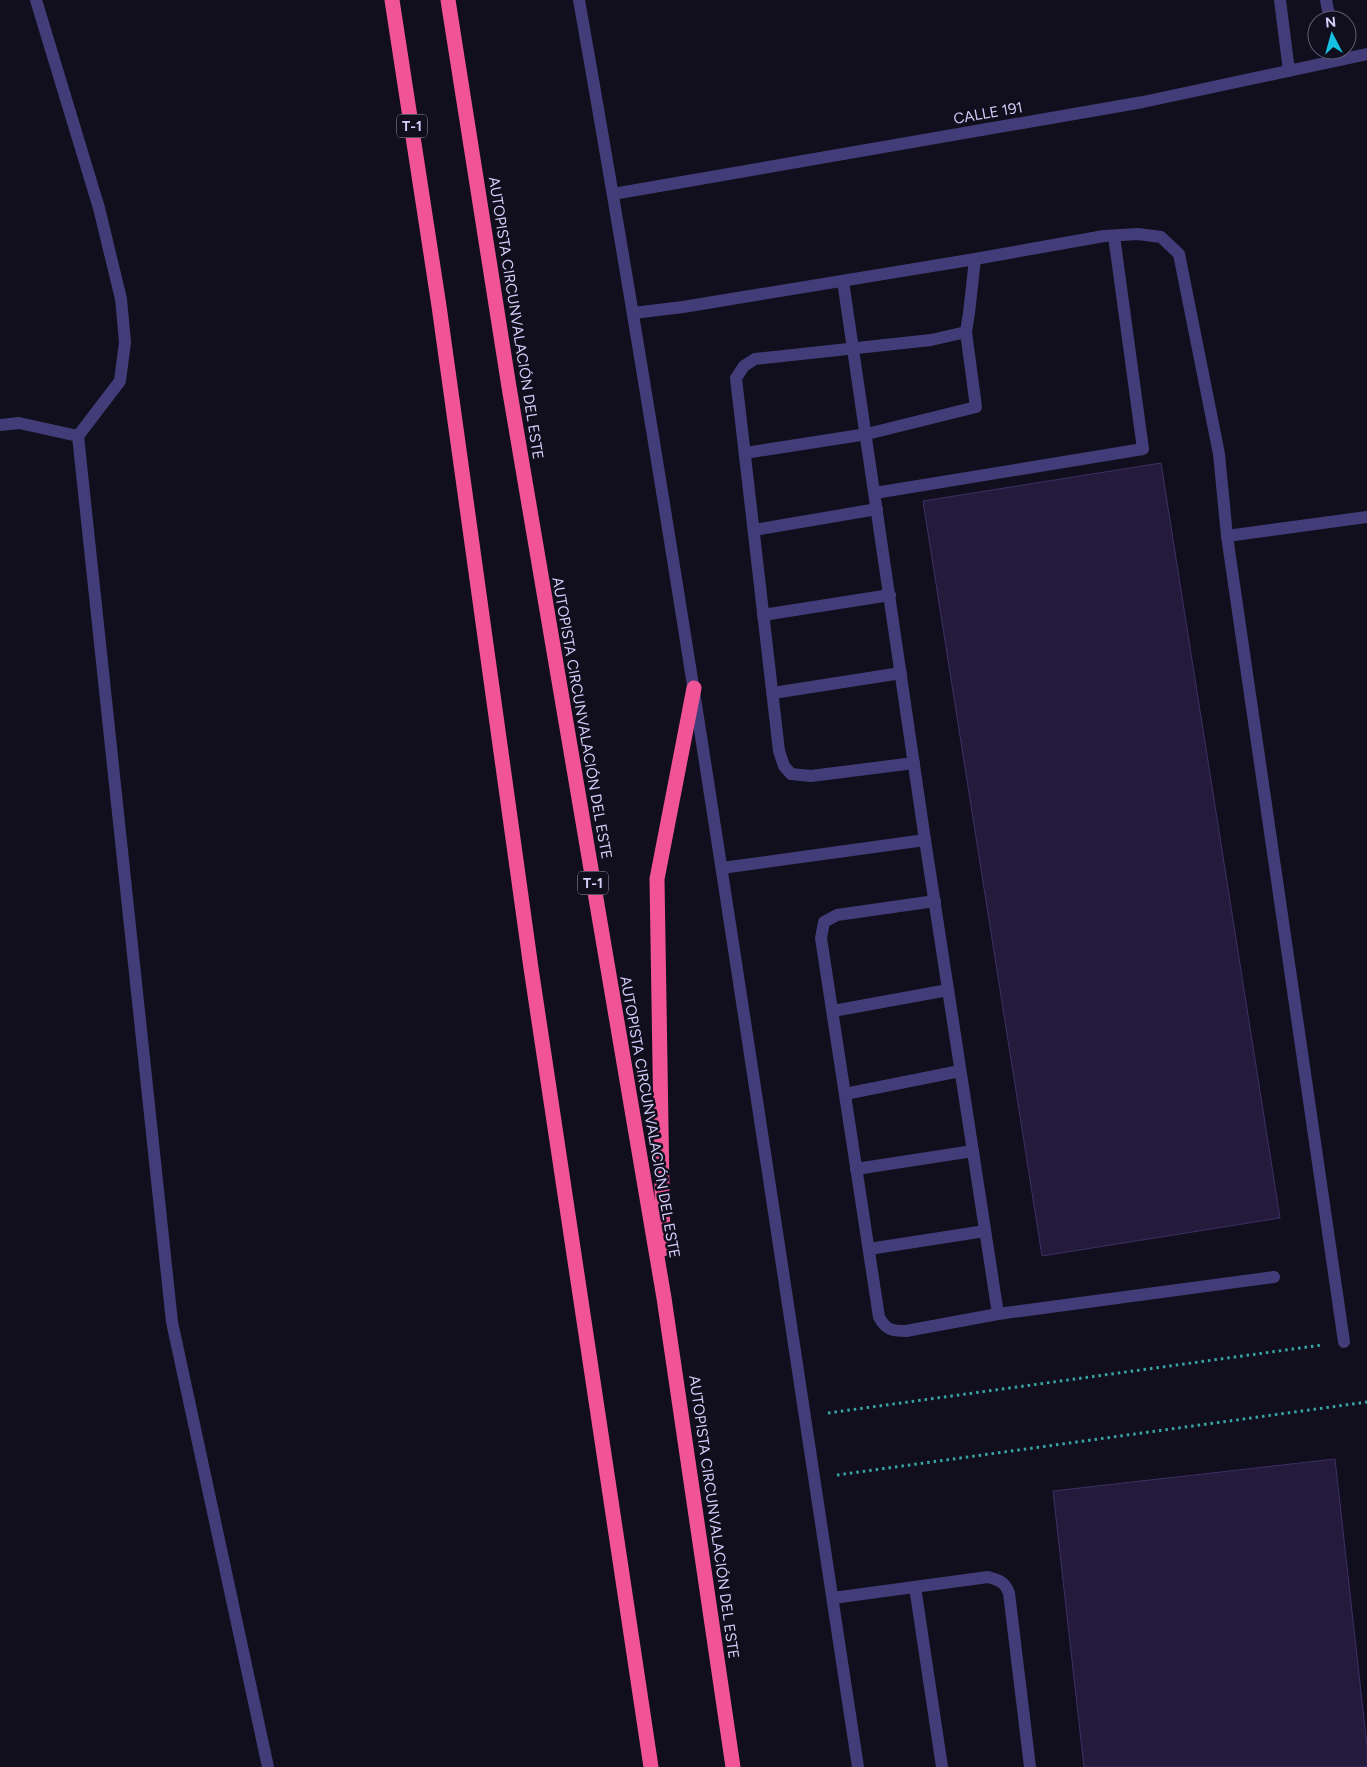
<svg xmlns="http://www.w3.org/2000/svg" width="1367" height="1767" font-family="Figtree,sans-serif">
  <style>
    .building { fill: #241b3c; stroke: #3d3066 }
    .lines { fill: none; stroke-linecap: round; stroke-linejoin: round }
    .path { stroke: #38a5a4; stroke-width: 3; stroke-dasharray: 2.5 4; stroke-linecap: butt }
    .minor { stroke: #423d78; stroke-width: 12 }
    .highway { stroke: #f05496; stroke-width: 15 }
    .labels { text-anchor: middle; stroke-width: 5; stroke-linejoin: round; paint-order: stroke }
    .shield { fill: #110e1d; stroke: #9b94b8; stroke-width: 1 }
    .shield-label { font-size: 14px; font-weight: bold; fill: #d6cefb }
    .street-label { font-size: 15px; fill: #d6cefb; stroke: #110e1d }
  </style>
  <rect width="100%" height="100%" fill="#110e1d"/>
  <!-- building -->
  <g class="building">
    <path d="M1161,463L1280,1218L1042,1256L923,501Z"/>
    <path d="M1335,1459L1367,1746V1767H1084L1053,1491Z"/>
  </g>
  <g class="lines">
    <!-- path -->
    <g class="path">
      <path d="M828,1413L1322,1345"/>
      <path d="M837,1475L1367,1402"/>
    </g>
    <!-- minor -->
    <g class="minor">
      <path d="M36,0L99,208L121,299L125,342L120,381L78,436"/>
      <path d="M579,0C683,587 768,1178 858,1767"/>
      <path d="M1280,0L1289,71"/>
      <path d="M1326,0L1330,20"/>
      <path d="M613,194L1143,102L1367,54"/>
      <path d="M843,281L925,840L998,1314"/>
      <path d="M633,313L683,307L975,259L1104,236L1138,234L1161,237L1179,254L1219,454L1227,536L1344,1342"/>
      <path d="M0,425L19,423L78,436L172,1322L268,1767"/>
      <path d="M745,453L867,434L976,407L966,332"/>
      <path d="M875,493L1143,449L1114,236"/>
      <path d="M754,530L877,509"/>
      <path d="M1227,536L1367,517"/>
      <path d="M763,615L890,595"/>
      <path d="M773,693L901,673"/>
      <path d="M914,763L811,776L791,774L784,766L779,751L736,378L744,366L755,359L931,340L966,332L969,313L975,259"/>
      <path d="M722,868L925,840"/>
      <path d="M935,901L837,915L824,922L821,938L879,1317C886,1330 892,1331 906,1331L998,1314L1274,1277"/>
      <path d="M833,1011L948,990"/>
      <path d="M845,1094L960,1071"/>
      <path d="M856,1169L973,1151"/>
      <path d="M869,1249L985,1231"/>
      <path d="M915,1587L942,1767"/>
      <path d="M833,1598L988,1577C999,1580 1005,1582 1009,1593L1030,1767"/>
    </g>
    <!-- highway -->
    <g class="highway">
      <path d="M392,0L439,306L531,968L651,1767"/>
      <path d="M448,0L509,387L664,1298L733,1767"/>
      <path d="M663,1249L657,879L694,688"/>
    </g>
  </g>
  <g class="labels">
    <!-- shield labels -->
    <g class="shield">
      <rect x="397" y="114.5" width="30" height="23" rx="4"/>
      <rect x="578" y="871.5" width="30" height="23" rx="4"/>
    </g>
    <g class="shield-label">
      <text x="412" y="131">T-1</text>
      <text x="593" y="888">T-1</text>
    </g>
    <!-- street labels -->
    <g class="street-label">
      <text transform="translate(988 113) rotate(-10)" y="5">CALLE 191</text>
      <text transform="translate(516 318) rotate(81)" y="5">AUTOPISTA CIRCUNVALACIÓN DEL ESTE</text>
      <text transform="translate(582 718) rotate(80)" y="5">AUTOPISTA CIRCUNVALACIÓN DEL ESTE</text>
      <text transform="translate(650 1117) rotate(80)" y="5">AUTOPISTA CIRCUNVALACIÓN DEL ESTE</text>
      <text transform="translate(714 1517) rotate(82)" y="5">AUTOPISTA CIRCUNVALACIÓN DEL ESTE</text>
    </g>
  </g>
  <!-- north arrow -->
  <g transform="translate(1332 35) rotate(354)"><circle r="24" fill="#110e1d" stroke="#605b76"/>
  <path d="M0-4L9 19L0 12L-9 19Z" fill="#14c1e1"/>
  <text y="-8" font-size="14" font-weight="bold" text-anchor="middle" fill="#d6cefb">N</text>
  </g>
</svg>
